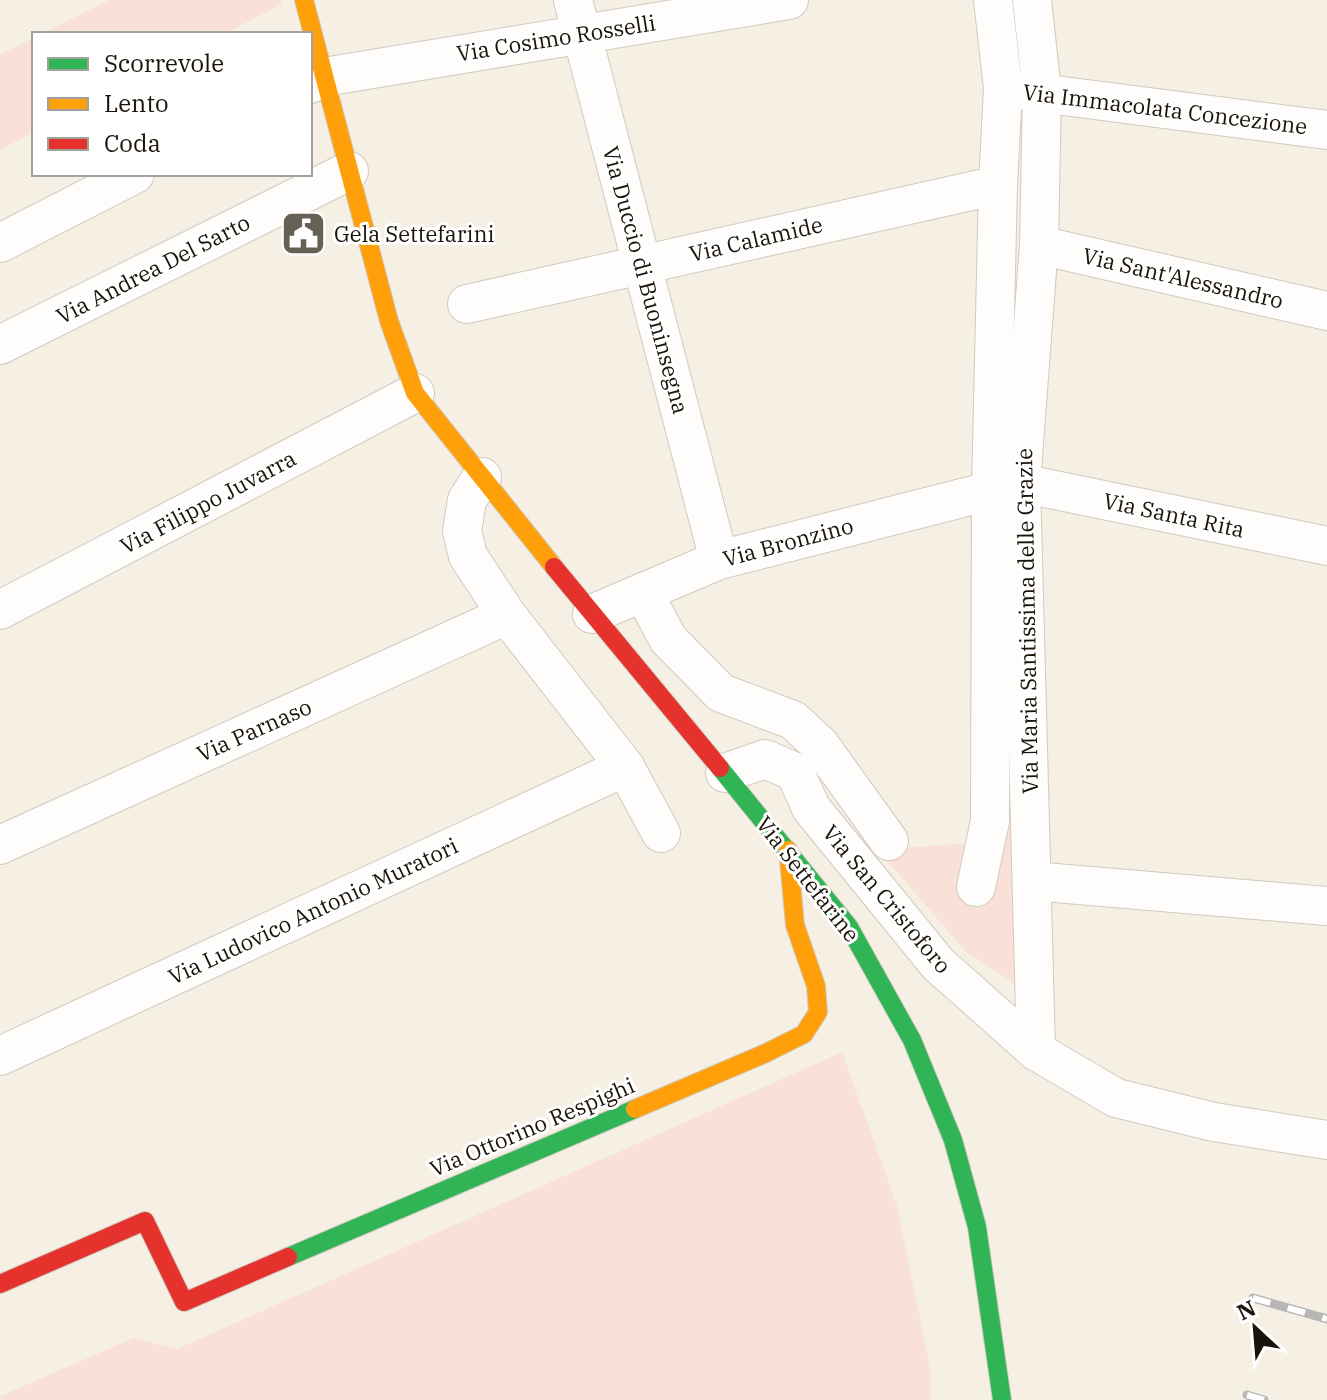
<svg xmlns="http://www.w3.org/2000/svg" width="1327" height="1400" font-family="'IBM Plex Serif',serif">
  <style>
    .green { fill: #fae1d8 }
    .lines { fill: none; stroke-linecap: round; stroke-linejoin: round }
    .street-casing { stroke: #d0cabf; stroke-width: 40 }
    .fast-casing { stroke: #d0cabf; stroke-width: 20 }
    .slow-casing { stroke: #d0cabf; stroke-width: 20 }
    .jam-casing { stroke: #d0cabf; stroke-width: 20 }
    .street { stroke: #fefdfb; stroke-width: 38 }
    .fast { stroke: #30b455; stroke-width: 18 }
    .slow { stroke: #ff9f0a; stroke-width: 18 }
    .jam { stroke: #e5322d; stroke-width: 18 }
    .rail-casing { stroke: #b8b6b4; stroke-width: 9 }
    .rail { stroke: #fff; stroke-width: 6; stroke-dasharray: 18; stroke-linecap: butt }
    .labels { text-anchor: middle; stroke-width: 6; stroke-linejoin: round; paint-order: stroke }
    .street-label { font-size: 22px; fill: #1a1308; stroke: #fff }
    .poi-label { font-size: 22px; fill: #1a1308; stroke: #fff; text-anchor: start }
  </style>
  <rect width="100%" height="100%" fill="#f5efe4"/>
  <!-- green -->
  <g class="green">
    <path d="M109,0H281L282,4L224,34H42Z"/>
    <path d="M34,38V132L0,150V55Z"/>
    <path d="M998,507L1020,987L966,952L878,850L998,841Z"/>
    <path d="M842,1052L897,1205L930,1367V1400H0V1396L134,1338L177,1349Z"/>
  </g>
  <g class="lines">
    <defs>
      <g id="street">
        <path d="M573,0L719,560"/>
        <path d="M1032,0L1042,92L1039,245L1021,483L1036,1051"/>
        <path d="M310,84L324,77L789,0"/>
        <path d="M1017,90L1327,130"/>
        <path d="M0,243L135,174"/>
        <path d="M1039,245L1327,311"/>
        <path d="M467,304L998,185"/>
        <path d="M0,345L349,171"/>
        <path d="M482,477L467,500L462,531L468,556L507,615L625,767L661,833"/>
        <path d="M643,592L668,639L721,693L793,720L820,745L889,841"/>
        <path d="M0,610L415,393"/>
        <path d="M592,614L719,560L1021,483L1327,546"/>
        <path d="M725,773L765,759L795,772L811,808L938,964L1036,1051L1116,1098L1214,1122L1327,1140"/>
        <path d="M0,845L507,615"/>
        <path d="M1032,881L1327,906"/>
        <path d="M976,887L990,821L991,490L998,185L1003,88L993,0"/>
        <path d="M0,1056L625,767"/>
      </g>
      <g id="fast">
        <path d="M720,768L849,927L912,1040L953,1140L977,1227L1002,1400"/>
        <path d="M288,1257L635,1109"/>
      </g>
      <g id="slow">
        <path d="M304,0L389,321L415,393L554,567"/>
        <path d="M635,1109L766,1053L804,1034L818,1012L816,986L795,925L788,850"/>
      </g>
      <g id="jam">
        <path d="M554,567L720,768"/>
        <path d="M0,1284L145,1221L184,1302L288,1257"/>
      </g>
    </defs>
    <!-- street casing -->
    <use href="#street" class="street-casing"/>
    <!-- fast casing -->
    <use href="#fast" class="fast-casing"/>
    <!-- slow casing -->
    <use href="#slow" class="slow-casing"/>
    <!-- jam casing -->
    <use href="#jam" class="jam-casing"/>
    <!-- street -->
    <use href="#street" class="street"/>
    <!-- fast -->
    <use href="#fast" class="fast"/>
    <!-- slow -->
    <use href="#slow" class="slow"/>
    <!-- jam -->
    <use href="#jam" class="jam"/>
    <defs>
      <g id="rail">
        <path d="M1253,1298L1327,1319"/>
        <path d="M1247,1395L1264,1400"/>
      </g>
    </defs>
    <!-- rail casing -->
    <use href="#rail" class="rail-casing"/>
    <!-- rail -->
    <use href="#rail" class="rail"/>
  </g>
  <!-- icons -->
  <defs>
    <symbol id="civic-square" viewBox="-11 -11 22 22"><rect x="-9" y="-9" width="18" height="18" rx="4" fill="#676055" stroke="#fff"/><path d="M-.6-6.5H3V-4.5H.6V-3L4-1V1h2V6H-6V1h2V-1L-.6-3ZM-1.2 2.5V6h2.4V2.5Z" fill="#fff"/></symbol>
  </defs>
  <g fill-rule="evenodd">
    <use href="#civic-square" x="278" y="208" width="51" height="51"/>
  </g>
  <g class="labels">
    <!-- street labels -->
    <g class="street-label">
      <text transform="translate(556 38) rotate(-9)" y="8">Via Cosimo Rosselli</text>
      <text transform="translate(1165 109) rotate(7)" y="8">Via Immacolata Concezione</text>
      <text transform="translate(756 239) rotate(-13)" y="8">Via Calamide</text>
      <text transform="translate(153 269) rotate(-27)" y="8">Via Andrea Del Sarto</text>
      <text transform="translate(1183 278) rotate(13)" y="8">Via Sant'Alessandro</text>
      <text transform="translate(646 280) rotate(75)" y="8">Via Duccio di Buoninsegna</text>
      <text transform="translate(208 502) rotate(-28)" y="8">Via Filippo Juvarra</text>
      <text transform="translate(1174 515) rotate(12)" y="8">Via Santa Rita</text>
      <text transform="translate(788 542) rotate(-15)" y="8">Via Bronzino</text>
      <text transform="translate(1027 621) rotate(-91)" y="8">Via Maria Santissima delle Grazie</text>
      <text transform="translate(254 730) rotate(-24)" y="8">Via Parnaso</text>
      <text transform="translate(808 879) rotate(52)" y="8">Via Settefarine</text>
      <text transform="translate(887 899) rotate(50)" y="8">Via San Cristoforo</text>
      <text transform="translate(313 911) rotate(-25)" y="8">Via Ludovico Antonio Muratori</text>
      <text transform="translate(532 1127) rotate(-23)" y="8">Via Ottorino Respighi</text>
    </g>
    <!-- poi labels -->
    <g class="poi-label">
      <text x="334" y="242">Gela Settefarini</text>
    </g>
  </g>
  <!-- legend -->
  <rect x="32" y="32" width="280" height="144" fill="#ffffff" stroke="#a3a19c" stroke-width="2"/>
  <rect x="48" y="58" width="40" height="12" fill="#30b455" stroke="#a3a19c" stroke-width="2"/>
  <text x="104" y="72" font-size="24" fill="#1a1308">Scorrevole</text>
  <rect x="48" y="98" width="40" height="12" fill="#ff9f0a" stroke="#a3a19c" stroke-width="2"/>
  <text x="104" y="112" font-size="24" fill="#1a1308">Lento</text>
  <rect x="48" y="138" width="40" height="12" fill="#e5322d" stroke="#a3a19c" stroke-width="2"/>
  <text x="104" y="152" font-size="24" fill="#1a1308">Coda</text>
  <!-- north arrow -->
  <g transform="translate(1255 1328) rotate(334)" stroke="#ffffff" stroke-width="6" paint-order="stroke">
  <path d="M0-6L14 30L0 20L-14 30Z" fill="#1a1308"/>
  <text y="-12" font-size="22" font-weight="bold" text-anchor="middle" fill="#1a1308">N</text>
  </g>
</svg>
